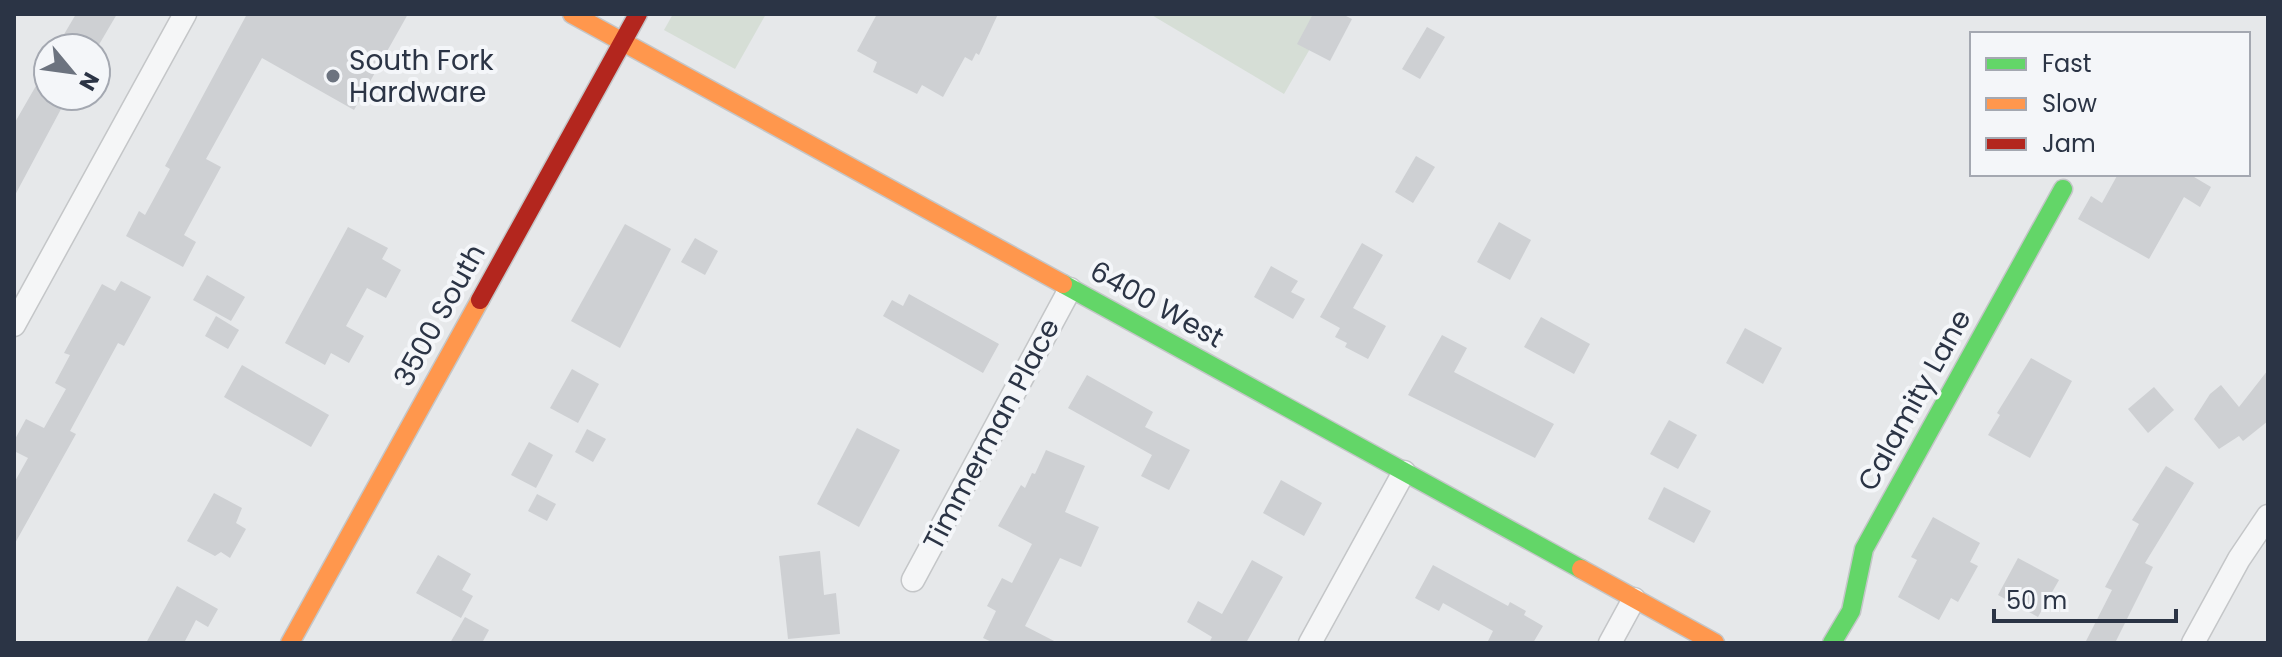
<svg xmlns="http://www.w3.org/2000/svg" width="2282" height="657" font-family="Poppins,sans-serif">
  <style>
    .green { fill: #d6ded6 }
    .building { fill: #ced0d3 }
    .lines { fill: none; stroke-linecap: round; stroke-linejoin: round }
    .street-casing { stroke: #c4c6c8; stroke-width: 25 }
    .fast-casing { stroke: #c4c6c8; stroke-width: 21 }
    .slow-casing { stroke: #c4c6c8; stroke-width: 21 }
    .jam-casing { stroke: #c4c6c8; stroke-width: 21 }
    .street { stroke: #f5f6f7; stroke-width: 22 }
    .fast { stroke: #63d668; stroke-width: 18 }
    .slow { stroke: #ff974d; stroke-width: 18 }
    .jam { stroke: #b3261e; stroke-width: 18 }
    .poi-dot { fill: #6c737f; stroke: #f4f6f9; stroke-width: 3 }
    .labels { text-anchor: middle; stroke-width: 8; stroke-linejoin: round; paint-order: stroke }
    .poi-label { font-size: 28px; fill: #2b3445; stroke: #f4f6f9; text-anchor: start }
    .street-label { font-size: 28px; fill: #2b3445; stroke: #f4f6f9 }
  </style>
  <rect width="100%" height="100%" fill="#e6e8ea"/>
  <!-- green -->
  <g class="green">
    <path d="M673,14H766L735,69L664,30Z"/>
    <path d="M1150,14H1330L1284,94Z"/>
  </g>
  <!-- building -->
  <g class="building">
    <path d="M76,14H117L97,48H56Z"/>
    <path d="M247,14H408L354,110L262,58L206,159L221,167L184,235L196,242L183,267L126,236L139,211L145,215L170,169L165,166Z"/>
    <path d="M877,14H998L979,55L976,53L972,61L965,57L943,97L922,85L917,94L873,72L877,62L857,51Z"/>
    <path d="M1313,14H1342L1352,19L1330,61L1297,44Z"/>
    <path d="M1427,27L1445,37L1420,79L1402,69Z"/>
    <path d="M48,65V96H68L14,197V124Z"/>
    <path d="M1416,156L1435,167L1413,203L1395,192Z"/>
    <path d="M2118,174H2189L2211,187L2200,207L2184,197L2149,259L2078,219L2091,196L2102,203Z"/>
    <path d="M1499,222L1531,240L1510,280L1477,262Z"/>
    <path d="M625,224L671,249L620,348L571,321Z"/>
    <path d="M348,227L388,248L382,259L401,270L386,298L367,288L346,326L364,336L349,363L331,353L325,365L285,343Z"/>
    <path d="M695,238L718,251L705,275L681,262Z"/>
    <path d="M1362,243L1383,255L1353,308L1386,326L1368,359L1345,347L1347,343L1335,337L1340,328L1320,317Z"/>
    <path d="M1271,266L1298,281L1291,292L1305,299L1293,319L1254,297Z"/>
    <path d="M207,275L245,297L231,321L193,300Z"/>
    <path d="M121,281L151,297L124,346L118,343L70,431L76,434L14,545V483L28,458L14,451V441L26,419L44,428L66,389L55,383L70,355L64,353L102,284L115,291Z"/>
    <path d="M909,294L999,344L983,373L883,316L892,300L903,306Z"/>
    <path d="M216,316L239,330L228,349L205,336Z"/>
    <path d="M1541,317L1590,344L1574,374L1524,347Z"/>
    <path d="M1745,328L1782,348L1763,384L1726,363Z"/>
    <path d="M1442,335L1467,348L1454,372L1554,424L1535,458L1408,395Z"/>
    <path d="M2031,358L2072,381L2030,458L1988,435L2000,415L1997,413Z"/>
    <path d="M242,365L329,415L311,447L224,397Z"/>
    <path d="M572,369L599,384L578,423L550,408Z"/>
    <path d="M2268,370V421L2243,441L2239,436L2219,449L2194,419L2210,394L2221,385L2239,407Z"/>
    <path d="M1087,375L1153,412L1145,427L1190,450L1169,490L1141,476L1152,455L1068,408Z"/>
    <path d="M2154,387L2174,410L2148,433L2128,409Z"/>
    <path d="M1669,420L1697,435L1678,469L1650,454Z"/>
    <path d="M857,428L900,450L859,527L817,504Z"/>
    <path d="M587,429L606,439L593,462L575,452Z"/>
    <path d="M529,442L553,455L536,488L511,475Z"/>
    <path d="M1046,450L1085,466L1065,512L1099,527L1081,567L1060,558L1025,626L1058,643H994L983,638L996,611L987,606L1002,578L1012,583L1032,544L998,526L1021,485L1025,488L1032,473L1035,474Z"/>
    <path d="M2166,466L2194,483L2145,563L2153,567L2115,643H2085L2112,590L2105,587L2139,524L2132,520Z"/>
    <path d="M1281,480L1322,503L1304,536L1263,513Z"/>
    <path d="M1664,487L1711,511L1694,543L1648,519Z"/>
    <path d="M214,493L242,508L236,523L246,529L230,558L221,552L215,556L187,541Z"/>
    <path d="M537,494L556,504L547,521L528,511Z"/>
    <path d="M1933,517L1980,543L1970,562L1978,566L1958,602L1951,598L1939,620L1898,597L1917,560L1911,557Z"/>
    <path d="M820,551L824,595L836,593L840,634L788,639L779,556Z"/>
    <path d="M438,555L471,574L462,590L473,596L461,618L416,593Z"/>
    <path d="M2018,558L2059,580L2038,617L1998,595Z"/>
    <path d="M1252,560L1283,577L1246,643H1209L1212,637L1187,622L1198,601L1222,614Z"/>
    <path d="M1433,565L1508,606L1510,602L1526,611L1524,615L1543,626L1533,643H1487L1493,631L1443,603L1439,611L1415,598Z"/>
    <path d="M177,586L218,609L208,627L196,620L184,643H146Z"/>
    <path d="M465,617L489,630L482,643H450Z"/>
  </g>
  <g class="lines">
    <defs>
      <g id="street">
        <path d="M14,325L185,14"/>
        <path d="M913,580L1070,289"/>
        <path d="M1310,643L1404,472"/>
        <path d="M1610,643L1634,599"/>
        <path d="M2193,643L2239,559L2268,516"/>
      </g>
      <g id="fast">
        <path d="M1063,284L1581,569"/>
        <path d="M1832,643L1851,611L1864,549L2063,189"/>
      </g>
      <g id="slow">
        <path d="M572,14L1063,284"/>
        <path d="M1581,569L1715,643"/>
        <path d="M290,643L480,300"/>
      </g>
      <path id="jam" d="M480,300L638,14"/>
    </defs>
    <!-- street casing -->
    <use href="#street" class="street-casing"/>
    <!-- fast casing -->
    <use href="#fast" class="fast-casing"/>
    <!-- slow casing -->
    <use href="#slow" class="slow-casing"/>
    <!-- jam casing -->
    <use href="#jam" class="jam-casing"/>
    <!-- street -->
    <use href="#street" class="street"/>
    <!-- fast -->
    <use href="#fast" class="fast"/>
    <!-- slow -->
    <use href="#slow" class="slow"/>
    <!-- jam -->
    <use href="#jam" class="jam"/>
  </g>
  <!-- markers -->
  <circle class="poi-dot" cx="333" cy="76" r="8"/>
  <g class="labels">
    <!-- poi labels -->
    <g class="poi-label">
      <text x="349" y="70">South Fork<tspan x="349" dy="32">Hardware</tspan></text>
    </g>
    <!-- street labels -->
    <g class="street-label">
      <text transform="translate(1157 304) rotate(29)" y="10">6400 West</text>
      <text transform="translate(439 315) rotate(-61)" y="10">3500 South</text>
      <text transform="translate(1914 400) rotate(-61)" y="10">Calamity Lane</text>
      <text transform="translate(991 434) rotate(-62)" y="10">Timmerman Place</text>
    </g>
  </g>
  <!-- border -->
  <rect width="2282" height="657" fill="none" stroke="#2b3445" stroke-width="32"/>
  <!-- legend -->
  <rect x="1970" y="32" width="280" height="144" fill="#f4f6f9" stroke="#a4a8b1" stroke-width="2"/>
  <rect x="1986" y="58" width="40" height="12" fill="#63d668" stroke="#a4a8b1" stroke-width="2"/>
  <text x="2042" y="72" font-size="24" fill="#2b3445">Fast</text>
  <rect x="1986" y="98" width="40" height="12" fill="#ff974d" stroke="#a4a8b1" stroke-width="2"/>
  <text x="2042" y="112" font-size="24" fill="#2b3445">Slow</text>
  <rect x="1986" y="138" width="40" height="12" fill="#b3261e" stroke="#a4a8b1" stroke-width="2"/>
  <text x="2042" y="152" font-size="24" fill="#2b3445">Jam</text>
  <!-- north arrow -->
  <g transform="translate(72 72) rotate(119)"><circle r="38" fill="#f4f6f9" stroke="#a4a8b1" stroke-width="2"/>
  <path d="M0-6L14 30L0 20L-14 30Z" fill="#6c737f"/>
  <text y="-12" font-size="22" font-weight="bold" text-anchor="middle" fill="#2b3445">N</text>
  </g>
  <!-- scale -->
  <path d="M1994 609v12h182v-12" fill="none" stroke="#2b3445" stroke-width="4"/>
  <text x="2006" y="609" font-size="24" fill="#2b3445" stroke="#f4f6f9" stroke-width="6" paint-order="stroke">50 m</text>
</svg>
